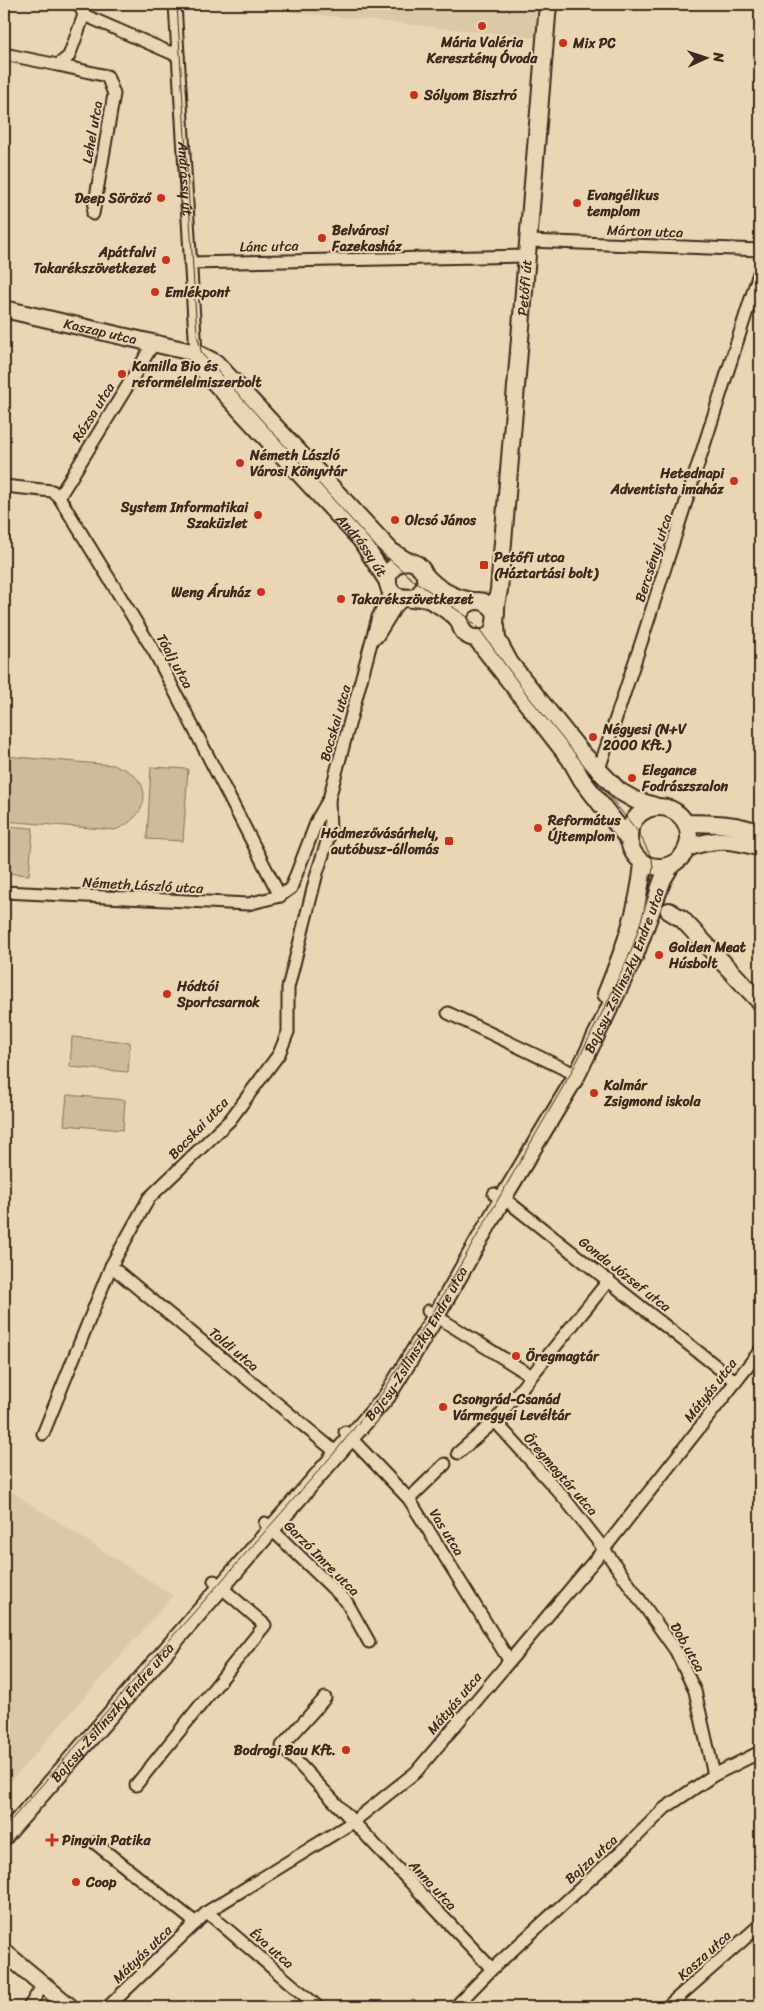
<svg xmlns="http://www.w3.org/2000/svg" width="764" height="2011" font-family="Sriracha,sans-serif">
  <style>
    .built { fill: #dbc8a7 }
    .green { fill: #ceba9c; stroke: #84725d }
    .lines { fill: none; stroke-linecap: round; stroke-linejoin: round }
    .street-casing { stroke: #3b2a1e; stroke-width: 15 }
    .secondary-casing { stroke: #3b2a1e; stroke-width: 20 }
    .street { stroke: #ead6b4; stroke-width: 11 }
    .secondary { stroke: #ead6b4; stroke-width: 16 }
    .tram { stroke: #3b2a1e; stroke-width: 1 }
    .poi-dot { fill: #c8321e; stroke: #ead6b4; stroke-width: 2 }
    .labels { text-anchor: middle; stroke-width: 4; stroke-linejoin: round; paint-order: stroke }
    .poi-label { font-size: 14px; font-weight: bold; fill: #3b2a1e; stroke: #ead6b4; text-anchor: start }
    .street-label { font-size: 14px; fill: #3b2a1e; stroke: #ead6b4 }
  </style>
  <rect width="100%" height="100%" fill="#ead6b4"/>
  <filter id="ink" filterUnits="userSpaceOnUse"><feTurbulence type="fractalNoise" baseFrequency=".02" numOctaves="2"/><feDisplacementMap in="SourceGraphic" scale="10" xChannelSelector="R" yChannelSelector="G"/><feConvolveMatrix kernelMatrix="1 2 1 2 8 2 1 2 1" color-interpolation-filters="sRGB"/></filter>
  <g filter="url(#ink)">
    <!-- built -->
    <g class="built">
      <path d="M291,4H548L546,39L291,12Z"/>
      <path d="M4,1487L173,1596L4,1789Z"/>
    </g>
    <!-- green -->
    <g class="green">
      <path d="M4,756L113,765C155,776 153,815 115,830L4,821Z"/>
      <path d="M151,767L188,769L183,841L147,839Z"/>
      <path d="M4,826L33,828L29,875L4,873Z"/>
      <path d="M72,1037L130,1042L128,1072L70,1067Z"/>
      <path d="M67,1095L125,1100L123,1130L64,1125Z"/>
    </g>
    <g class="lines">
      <defs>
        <g id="street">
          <path d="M79,4L84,15"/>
          <path id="s1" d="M175,4L196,353"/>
          <path d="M4,54L58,65L69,56L84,15L178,56"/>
          <path d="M58,65L107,76L114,94L93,214"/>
          <path d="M529,241L760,250"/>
          <path d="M190,263L528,256"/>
          <path d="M4,486L52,491L59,497L155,653L280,896"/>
          <path d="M59,497L154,343"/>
          <path d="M377,637L395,608L404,599"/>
          <path d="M599,769L642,640L760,270"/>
          <path d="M4,892L248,904L280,896L291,888L318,818L329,799L378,617L388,598L389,588"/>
          <path d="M448,1013L577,1075"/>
          <path d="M494,1194L506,1200L735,1381"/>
          <path d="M111,1266L338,1454"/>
          <path d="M428,1311L530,1375"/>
          <path d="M495,1421L565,1499L604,1549L676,1651L695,1691L714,1775"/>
          <path d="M345,1432L409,1499L509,1660"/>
          <path d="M43,1434L111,1266L149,1198L230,1120L279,1054L288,1032V988L317,873L330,833L329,799"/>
          <path d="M458,1453L495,1421L609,1280"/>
          <path d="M409,1499L445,1464"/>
          <path d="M265,1523L346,1601L369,1642"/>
          <path d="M325,1698L282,1746L492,1969"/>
          <path d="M136,1785L265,1625L214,1581"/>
          <path d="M95,1843L196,1923"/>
          <path d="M207,1912L318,2007"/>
          <path d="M29,2007L43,1985"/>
          <path d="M108,2007L207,1912L353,1822L416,1772L604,1549L760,1351"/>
          <path d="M455,2007L492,1969L630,1843L665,1808L714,1775L760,1752"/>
          <path d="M667,2007L760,1925"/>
        </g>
        <g id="secondary">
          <path id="s2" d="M4,309L196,353L216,363L391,551L407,561"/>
          <path id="s3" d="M196,353L204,371L361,540L388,582"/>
          <path d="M425,575C437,589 454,598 472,601"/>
          <path d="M411,599C442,585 416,547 394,567C389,571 387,578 388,584C392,603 410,596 423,598C436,600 449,612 459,620"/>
          <path id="s4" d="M496,614C484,589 451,604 461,627C463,633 469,638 476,638C497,641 495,622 496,609C496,602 498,596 499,590L548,4"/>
          <path d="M496,626L497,639L510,663L580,751L619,791L635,800L655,806"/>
          <path d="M476,638L570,759L582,780L628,839"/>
          <circle cx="659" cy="837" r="30"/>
          <path d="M686,823C713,824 735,823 760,833"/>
          <path d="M687,848C715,838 731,839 760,848"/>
          <path d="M669,911L682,919L760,1002"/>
          <path d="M606,994C623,952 639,909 643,863"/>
          <path id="s5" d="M4,1837L387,1396L436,1316L503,1198L577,1075L635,955L663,879L672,864"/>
          <path d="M4,1952L70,2007"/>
        </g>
      </defs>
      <!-- street casing -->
      <use href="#street" class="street-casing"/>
      <!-- secondary casing -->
      <use href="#secondary" class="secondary-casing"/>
      <!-- street -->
      <use href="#street" class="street"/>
      <!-- secondary -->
      <use href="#secondary" class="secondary"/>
      <!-- tram -->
      <path class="tram" d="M4,1828L335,1452L383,1392L432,1314L571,1073L606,1005L632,949L650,892L653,867L652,859L639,833L528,696L480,630L466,616L413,580L378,549L202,354L197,335L177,4"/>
    </g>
  </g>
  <!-- markers -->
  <g class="poi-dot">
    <circle cx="482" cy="26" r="5"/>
    <circle cx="563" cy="43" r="5"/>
    <circle cx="414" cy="95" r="5"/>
    <circle cx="161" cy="198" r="5"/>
    <circle cx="577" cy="203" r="5"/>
    <circle cx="322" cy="238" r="5"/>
    <circle cx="166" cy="260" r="5"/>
    <circle cx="155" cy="292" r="5"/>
    <circle cx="122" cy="374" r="5"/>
    <circle cx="240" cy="463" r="5"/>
    <circle cx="734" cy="481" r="5"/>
    <circle cx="258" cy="515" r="5"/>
    <circle cx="395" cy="520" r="5"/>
    <rect x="479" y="560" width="10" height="10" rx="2.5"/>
    <circle cx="261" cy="592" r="5"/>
    <circle cx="341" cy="599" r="5"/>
    <circle cx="593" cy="737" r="5"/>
    <circle cx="632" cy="778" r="5"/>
    <circle cx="538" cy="828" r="5"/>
    <rect x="444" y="836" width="10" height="10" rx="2.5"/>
    <circle cx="659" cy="955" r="5"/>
    <circle cx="167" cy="994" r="5"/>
    <circle cx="594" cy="1093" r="5"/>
    <circle cx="516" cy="1356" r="5"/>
    <circle cx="443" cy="1407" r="5"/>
    <circle cx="346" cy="1750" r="5"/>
    <path d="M49.5 1832.5h5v5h5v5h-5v5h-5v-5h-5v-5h5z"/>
    <circle cx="76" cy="1882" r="5"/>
  </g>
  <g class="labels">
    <!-- poi labels -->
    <g class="poi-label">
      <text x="482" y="47" text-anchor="middle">Mária Valéria<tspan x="482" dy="16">Keresztény Óvoda</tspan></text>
      <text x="573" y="48">Mix PC</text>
      <text x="424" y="100">Sólyom Bisztró</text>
      <text x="587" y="200">Evangélikus<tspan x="587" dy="16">templom</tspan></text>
      <text x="151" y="203" text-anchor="end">Deep Söröző</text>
      <text x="332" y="235">Belvárosi<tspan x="332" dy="16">Fazekasház</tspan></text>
      <text x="156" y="257" text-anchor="end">Apátfalvi<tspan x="156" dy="16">Takarékszövetkezet</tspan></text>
      <text x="165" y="297">Emlékpont</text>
      <text x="132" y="371">Kamilla Bio és<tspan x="132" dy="16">reformélelmiszerbolt</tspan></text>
      <text x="250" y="460">Németh László<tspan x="250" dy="16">Városi Könyvtár</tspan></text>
      <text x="724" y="478" text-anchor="end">Hetednapi<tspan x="724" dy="16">Adventista imaház</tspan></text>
      <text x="248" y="512" text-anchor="end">System Informatikai<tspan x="248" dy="16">Szaküzlet</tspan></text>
      <text x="405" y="525">Olcsó János</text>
      <text x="494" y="562">Petőfi utca<tspan x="494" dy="16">(Háztartási bolt)</tspan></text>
      <text x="251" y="597" text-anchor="end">Weng Áruház</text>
      <text x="351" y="604">Takarékszövetkezet</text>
      <text x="603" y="734">Négyesi (N+V<tspan x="603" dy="16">2000 Kft.)</tspan></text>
      <text x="642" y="775">Elegance<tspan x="642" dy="16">Fodrászszalon</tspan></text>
      <text x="548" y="825">Református<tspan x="548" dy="16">Újtemplom</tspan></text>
      <text x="439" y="838" text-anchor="end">Hódmezővásárhely,<tspan x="439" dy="16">autóbusz-állomás</tspan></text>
      <text x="669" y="952">Golden Meat<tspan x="669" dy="16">Húsbolt</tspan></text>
      <text x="177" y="991">Hódtói<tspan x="177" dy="16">Sportcsarnok</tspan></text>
      <text x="604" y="1090">Kalmár<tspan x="604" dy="16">Zsigmond iskola</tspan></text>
      <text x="526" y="1361">Öregmagtár</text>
      <text x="453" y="1404">Csongrád-Csanád<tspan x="453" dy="16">Vármegyei Levéltár</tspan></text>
      <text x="336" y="1755" text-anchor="end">Bodrogi Bau Kft.</text>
      <text x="62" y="1845">Pingvin Patika</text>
      <text x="86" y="1887">Coop</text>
    </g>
    <!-- street labels -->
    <g class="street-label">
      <text transform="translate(92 132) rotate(-80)" y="5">Lehel utca</text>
      <text dy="5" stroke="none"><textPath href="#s1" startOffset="175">Andrássy út</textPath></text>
      <text transform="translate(645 231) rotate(2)" y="5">Márton utca</text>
      <text transform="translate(269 246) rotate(-1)" y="5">Lánc utca</text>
      <text dy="5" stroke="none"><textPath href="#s4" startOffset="445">Petőfi út</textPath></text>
      <text dy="5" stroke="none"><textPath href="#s2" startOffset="99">Kaszap utca</textPath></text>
      <text transform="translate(93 412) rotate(-58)" y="5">Rózsa utca</text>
      <text dy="5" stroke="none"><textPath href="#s3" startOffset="255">Andrássy út</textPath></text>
      <text transform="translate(653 558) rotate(-72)" y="5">Bercsényi utca</text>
      <text transform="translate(175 661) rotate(61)" y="5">Tóalj utca</text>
      <text transform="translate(335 723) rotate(-74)" y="5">Bocskai utca</text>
      <text transform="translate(143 885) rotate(3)" y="5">Németh László utca</text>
      <text dy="5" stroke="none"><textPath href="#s5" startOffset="1072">Bajcsy-Zsilinszky Endre utca</textPath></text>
      <text transform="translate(198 1128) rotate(-46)" y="5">Bocskai utca</text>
      <text transform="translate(625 1274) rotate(38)" y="5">Gonda József utca</text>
      <text dy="5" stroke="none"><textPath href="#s5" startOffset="644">Bajcsy-Zsilinszky Endre utca</textPath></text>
      <text transform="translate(234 1349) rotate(40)" y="5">Toldi utca</text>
      <text transform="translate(710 1390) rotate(-52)" y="5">Mátyás utca</text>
      <text transform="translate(561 1474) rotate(49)" y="5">Öregmagtár utca</text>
      <text transform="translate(447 1532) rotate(58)" y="5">Vas utca</text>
      <text transform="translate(322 1558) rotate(45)" y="5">Garzó Imre utca</text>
      <text transform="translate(688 1647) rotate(60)" y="5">Dob utca</text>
      <text transform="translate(454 1703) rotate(-50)" y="5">Mátyás utca</text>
      <text dy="5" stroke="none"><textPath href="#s5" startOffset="165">Bajcsy-Zsilinszky Endre utca</textPath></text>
      <text transform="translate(591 1859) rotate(-42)" y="5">Bajza utca</text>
      <text transform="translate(433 1885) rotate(47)" y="5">Anna utca</text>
      <text transform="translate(272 1948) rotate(41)" y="5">Éva utca</text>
      <text transform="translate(142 1954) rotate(-44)" y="5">Mátyás utca</text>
      <text transform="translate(704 1955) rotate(-42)" y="5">Kasza utca</text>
    </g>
  </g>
  <!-- margin -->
  <rect width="764" height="2011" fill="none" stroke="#ead6b4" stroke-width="20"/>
  <rect x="10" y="10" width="744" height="1991" fill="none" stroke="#3b2a1e" stroke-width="2" filter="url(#ink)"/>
  <!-- north arrow -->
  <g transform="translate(706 58) rotate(87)" stroke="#ead6b4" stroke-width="4" paint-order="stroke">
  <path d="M0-4L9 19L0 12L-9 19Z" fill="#3b2a1e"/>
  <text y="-8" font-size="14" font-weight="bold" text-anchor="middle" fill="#3b2a1e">N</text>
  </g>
</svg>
